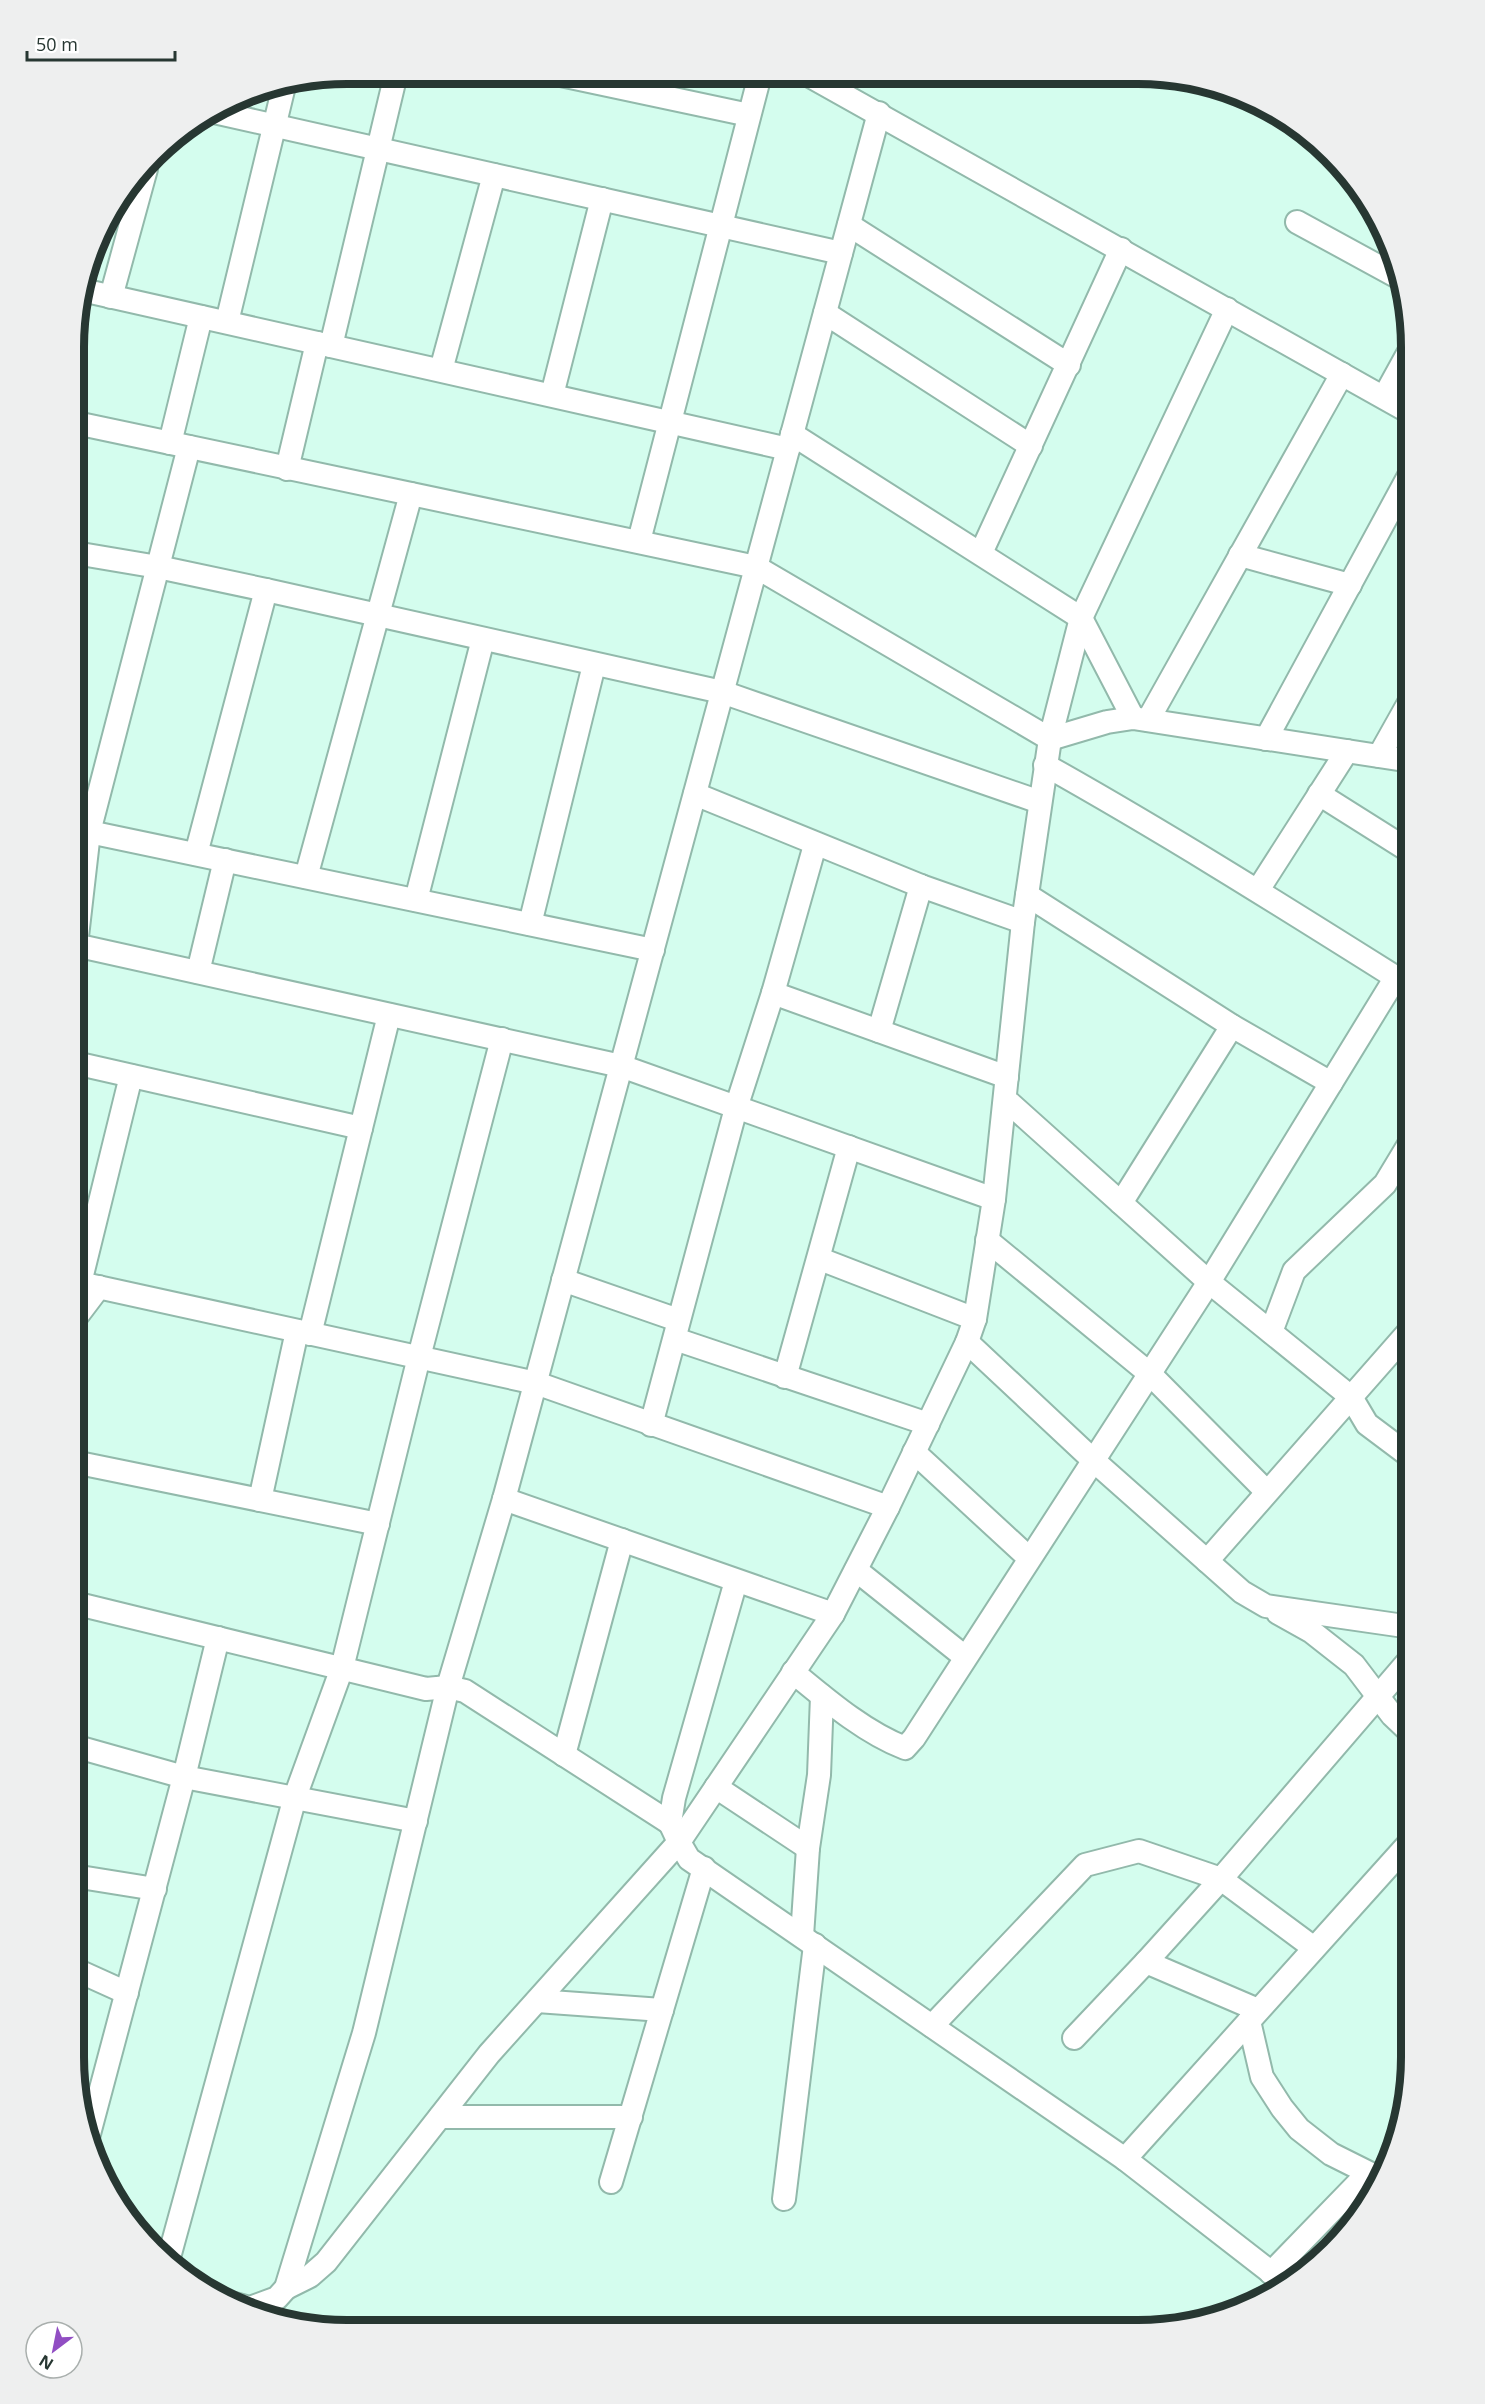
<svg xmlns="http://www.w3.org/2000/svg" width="1485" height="2404" font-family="'Open Sans',sans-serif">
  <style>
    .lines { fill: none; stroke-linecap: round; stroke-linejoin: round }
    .minor-casing { stroke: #92b9ab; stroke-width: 26 }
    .minor { stroke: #fff; stroke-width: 22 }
    .rim { fill: none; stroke: #273732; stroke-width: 8 }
  </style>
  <rect width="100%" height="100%" fill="#d4fdee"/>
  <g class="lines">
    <defs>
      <g id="minor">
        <path d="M556,74L749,115"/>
        <path d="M808,75L1411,413"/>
        <path d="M214,112L841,253"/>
        <path d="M1297,222L1398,277"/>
        <path d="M849,225L1069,365"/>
        <path d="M82,290L788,449"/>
        <path d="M111,297L146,169"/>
        <path d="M825,313L1031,446"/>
        <path d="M227,322L284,86"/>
        <path d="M331,346L396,74"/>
        <path d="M441,370L494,175"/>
        <path d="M552,395L602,199"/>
        <path d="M1384,397L1411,348"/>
        <path d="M76,423L756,567L1050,739L1107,722L1133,718L1411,761"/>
        <path d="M792,434L1081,618L1133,718"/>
        <path d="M170,443L201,317"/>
        <path d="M287,469L317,343"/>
        <path d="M639,541L760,75"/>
        <path d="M75,553L158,567L266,590L722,692L1040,802"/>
        <path d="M981,553L1121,249"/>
        <path d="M1240,555L1350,585"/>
        <path d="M1148,720L1342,374"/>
        <path d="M1266,739L1411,472"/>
        <path d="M1379,756L1411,699"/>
        <path d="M1045,765C1170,835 1290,911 1411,987"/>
        <path d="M695,794L921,886L1023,922"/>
        <path d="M1319,794L1411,852"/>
        <path d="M75,829L653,950"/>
        <path d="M196,854L266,590"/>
        <path d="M306,877L411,494"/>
        <path d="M1258,890L1347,751"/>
        <path d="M1027,895L1232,1026L1331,1083"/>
        <path d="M416,900L483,639"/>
        <path d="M530,924L594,665"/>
        <path d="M75,945L621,1066L994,1199"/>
        <path d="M75,954L89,832L189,447"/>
        <path d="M198,972L225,860"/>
        <path d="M773,993L1007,1077"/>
        <path d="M879,1031L921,886"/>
        <path d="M75,1063L361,1128"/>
        <path d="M1005,1099L1209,1282L1351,1397L1367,1424L1411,1457"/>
        <path d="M1121,1203L1232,1026"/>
        <path d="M987,1240L1150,1374L1267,1492"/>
        <path d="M820,1259L975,1319"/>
        <path d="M563,1280L678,1320"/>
        <path d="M75,1282L536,1383L888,1507"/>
        <path d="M80,1283L131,1076"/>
        <path d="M74,1320L99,1287"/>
        <path d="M1271,1332L1294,1271L1385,1184L1411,1141"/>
        <path d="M310,1334L389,1015"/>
        <path d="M675,1339L928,1424"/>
        <path d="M967,1342L1093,1460L1242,1592L1266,1606L1411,1627"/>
        <path d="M785,1377L849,1147"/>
        <path d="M651,1425L736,1108L773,993L815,845"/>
        <path d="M914,1452L1029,1558"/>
        <path d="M74,1462L378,1524"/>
        <path d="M504,1499L833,1614"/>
        <path d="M260,1500L297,1331"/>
        <path d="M1207,1561L1411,1329"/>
        <path d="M856,1570L965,1657"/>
        <path d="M736,1581L674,1798L670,1823L679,1842L689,1859L1125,2159L1286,2284"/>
        <path d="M74,1603L426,1689L448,1687L465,1691L670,1823"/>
        <path d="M1278,1613L1312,1632L1354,1665L1392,1715L1411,1733"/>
        <path d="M793,1672C827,1700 864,1732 905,1748L914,1738L1209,1282L1396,977"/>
        <path d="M74,1746L184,1777L416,1821"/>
        <path d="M564,1755L622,1540"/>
        <path d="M716,1787L808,1848"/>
        <path d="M74,1876L155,1889"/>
        <path d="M802,1936L808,1848L819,1775L822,1696"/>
        <path d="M1146,1962L1221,1879L1314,1948"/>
        <path d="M74,1969L127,1993"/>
        <path d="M537,2001L662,2010"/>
        <path d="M1249,2021L1262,2077L1282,2108L1299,2129L1331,2154L1381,2179"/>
        <path d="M932,2026L1085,1865L1139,1851L1221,1879L1411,1658"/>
        <path d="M1074,2038L1146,1962L1258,2010"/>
        <path d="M440,2117H631"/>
        <path d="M89,2134L184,1777L218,1638"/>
        <path d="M1125,2159L1411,1841"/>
        <path d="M611,2182L704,1868"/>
        <path d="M784,2199L815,1945"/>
        <path d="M168,2261L295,1797L342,1668L419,1357L502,1039"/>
        <path d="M1271,2273L1367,2174"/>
        <path d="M286,2288L310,2276L326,2262L489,2054L679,1842L833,1614L888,1507L967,1342L975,1319L994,1199L1023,922L1050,739L1081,618L1227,309"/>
        <path d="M231,2303L250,2308L277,2298L286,2288L364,2033L448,1687L504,1499L879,113"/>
      </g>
    </defs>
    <!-- minor casing -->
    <use href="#minor" class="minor-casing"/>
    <!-- minor -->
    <use href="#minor" class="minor"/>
  </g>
  <!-- crop -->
  <path d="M0 0H1485V2404H0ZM347 84H1138A263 263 0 0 1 1401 347V2057A263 263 0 0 1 1138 2320H347A263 263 0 0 1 84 2057V347A263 263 0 0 1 347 84Z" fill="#eeefef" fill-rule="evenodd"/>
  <path class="rim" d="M347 84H1138A263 263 0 0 1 1401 347V2057A263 263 0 0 1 1138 2320H347A263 263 0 0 1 84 2057V347A263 263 0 0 1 347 84Z"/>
  <!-- north arrow -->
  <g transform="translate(54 2350) rotate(212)"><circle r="28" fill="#ffffff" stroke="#a9afad" stroke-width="1.5"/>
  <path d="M0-4.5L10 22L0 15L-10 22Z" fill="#914ec3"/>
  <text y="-9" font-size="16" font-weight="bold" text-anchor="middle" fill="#273732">N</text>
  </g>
  <!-- scale -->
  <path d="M27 51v9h148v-9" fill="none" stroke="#273732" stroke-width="3"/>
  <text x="36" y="51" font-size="18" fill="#273732" stroke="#ffffff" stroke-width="4.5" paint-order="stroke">50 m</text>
</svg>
